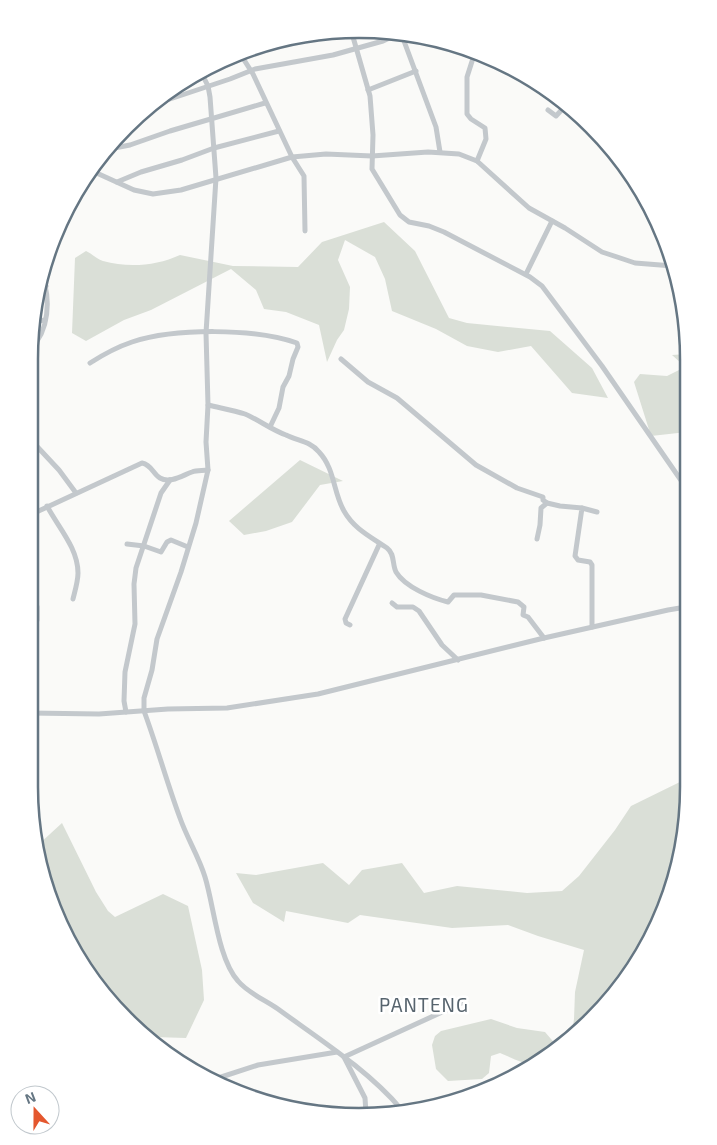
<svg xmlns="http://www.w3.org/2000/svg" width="717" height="1145" font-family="'Exo 2',sans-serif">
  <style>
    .green { fill: #dadfd7 }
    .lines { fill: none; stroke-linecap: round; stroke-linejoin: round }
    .minor { stroke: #c3c8cc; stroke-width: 5 }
    .labels { text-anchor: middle; stroke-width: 5; stroke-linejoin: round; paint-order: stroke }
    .quarter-label { font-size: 19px; letter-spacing: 1px; fill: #57646e; stroke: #fff }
    .rim { fill: none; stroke: #657683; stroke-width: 2.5 }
  </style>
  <rect width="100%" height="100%" fill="#fafaf8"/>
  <!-- green -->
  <g class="green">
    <path d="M384,222L415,251L449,318L467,323L550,331L592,368L608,398L572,393L531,346L498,352L467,346L436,329L392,311L385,279L375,257L345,240L338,260L350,287L349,309L344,330L337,340L327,362L319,325L286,312L264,309L256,290L231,269L151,310L124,320L86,341L72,333L75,258L86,251C92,254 97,259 103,261C128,268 156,266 180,255L233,266L298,267L322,242Z"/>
    <path d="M687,354V432L651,436L634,382L640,374L667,376L681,369L682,364L672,355Z"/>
    <path d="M300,460L343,481L320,485L292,522L266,531L244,535L229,521Z"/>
    <path d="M29,745L39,767L32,791L30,792Z"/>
    <path d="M686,779L685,829L663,913L620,987L572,1033L574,1019L575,992L584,950L538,936L508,925L452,928L360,915L348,923L286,911L284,922L253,903L236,873L256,875L323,863L349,885L362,870L402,863L424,893L457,886L527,893L562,891L579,876L615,830L631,806Z"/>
    <path d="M62,823L96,892L108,911L115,917L163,894L188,906L202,970L204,1000L186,1038L154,1037L145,1034L84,970L46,892L38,845Z"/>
    <path d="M491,1019L517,1028L545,1032L557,1046C531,1070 531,1066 500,1053L491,1056L489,1073L482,1079L448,1081L436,1069L432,1045L435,1036L441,1031Z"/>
  </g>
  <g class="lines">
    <!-- minor -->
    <g class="minor">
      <path d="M351,30L370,96L373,135L372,169L400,215L409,222L429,226L444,232L530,277L542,286L602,366L687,489"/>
      <path d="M401,33L436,127L440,152"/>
      <path d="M239,52L253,74L292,157L304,176L305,231"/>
      <path d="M475,52L467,77V114L471,119L485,128L486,139L477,161"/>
      <path d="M200,70L208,86L210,97L216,178L206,333L208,405L206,442L208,470L196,523L181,572L157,639L152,670L144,698V711C157,746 167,783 180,818C187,838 199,857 205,877C214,906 218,959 238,981C248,993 265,1000 278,1009C319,1039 368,1070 401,1109"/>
      <path d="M368,90L416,71"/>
      <path d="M146,107L230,79L255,69L333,55L383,41L400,33"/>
      <path d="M548,110L556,116L567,104"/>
      <path d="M104,150L130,145L170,131L265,103"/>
      <path d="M90,170L134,190L153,194L181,190L292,157L326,154L372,156L428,152L459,154L477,161L529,208L565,228L602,252L635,263L673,266"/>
      <path d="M117,182L141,172L182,160L214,148L279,131"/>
      <path d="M526,274L552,221"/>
      <path d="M39,289L46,286"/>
      <path d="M32,322L45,320"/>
      <path d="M31,348C49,331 51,299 42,276"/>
      <path d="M341,359L368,382L397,398L476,465L517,488L543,497V500L547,503L541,508L540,525L537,539"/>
      <path d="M90,363C104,354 117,347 132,342C175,328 254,328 297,343L298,347L293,359L289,376L283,387L279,408L270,427"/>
      <path d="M208,405C220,408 233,410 245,414C259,420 272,430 286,435C298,441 310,441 319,452C335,469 333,492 344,511C354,529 371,537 387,548C395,554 392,564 396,572C405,587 432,598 448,602L454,595H481L518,602L524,607L523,615L528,617L544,638"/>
      <path d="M31,440L59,470L76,493"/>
      <path d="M547,503L560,506L582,508L575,556L578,560L590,562L592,565V627"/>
      <path d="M47,506C58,527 78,548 78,573C78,581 75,591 73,599"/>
      <path d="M582,508L597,512"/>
      <path d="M30,515L142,463C152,465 153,474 160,478C170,484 183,475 192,472C197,470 203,471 208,470"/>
      <path d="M127,544L144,546L161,552L167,542L171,540L188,547"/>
      <path d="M30,581L37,607V620"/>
      <path d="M392,603L397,607H413L419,611L442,645L458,660"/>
      <path d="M350,625L346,623L345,619L379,545"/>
      <path d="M126,712L124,701L125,672L135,624L134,584L136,568L161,493L170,480"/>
      <path d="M29,713L99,714L168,709L227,708L318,694L544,638L668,610L686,607"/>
      <path d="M215,1079L258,1065L337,1052"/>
      <path d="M366,1113L365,1098L344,1057L464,1002"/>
    </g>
  </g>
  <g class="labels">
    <!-- quarter labels -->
    <g class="quarter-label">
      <text x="424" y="1012">PANTENG</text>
    </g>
  </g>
  <!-- crop -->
  <path d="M0 0H717V1145H0ZM359 38H359A321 321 0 0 1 680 359V787A321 321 0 0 1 359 1108H359A321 321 0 0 1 38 787V359A321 321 0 0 1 359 38Z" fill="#fff" fill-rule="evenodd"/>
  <path class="rim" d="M359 38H359A321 321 0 0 1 680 359V787A321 321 0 0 1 359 1108H359A321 321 0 0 1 38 787V359A321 321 0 0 1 359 38Z"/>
  <!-- north arrow -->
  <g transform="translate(35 1110) rotate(339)"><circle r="24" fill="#ffffff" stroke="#c1c8cd"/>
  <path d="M0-4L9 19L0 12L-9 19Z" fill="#e4572e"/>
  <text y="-8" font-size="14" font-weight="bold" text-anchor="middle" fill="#657683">N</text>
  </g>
</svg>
